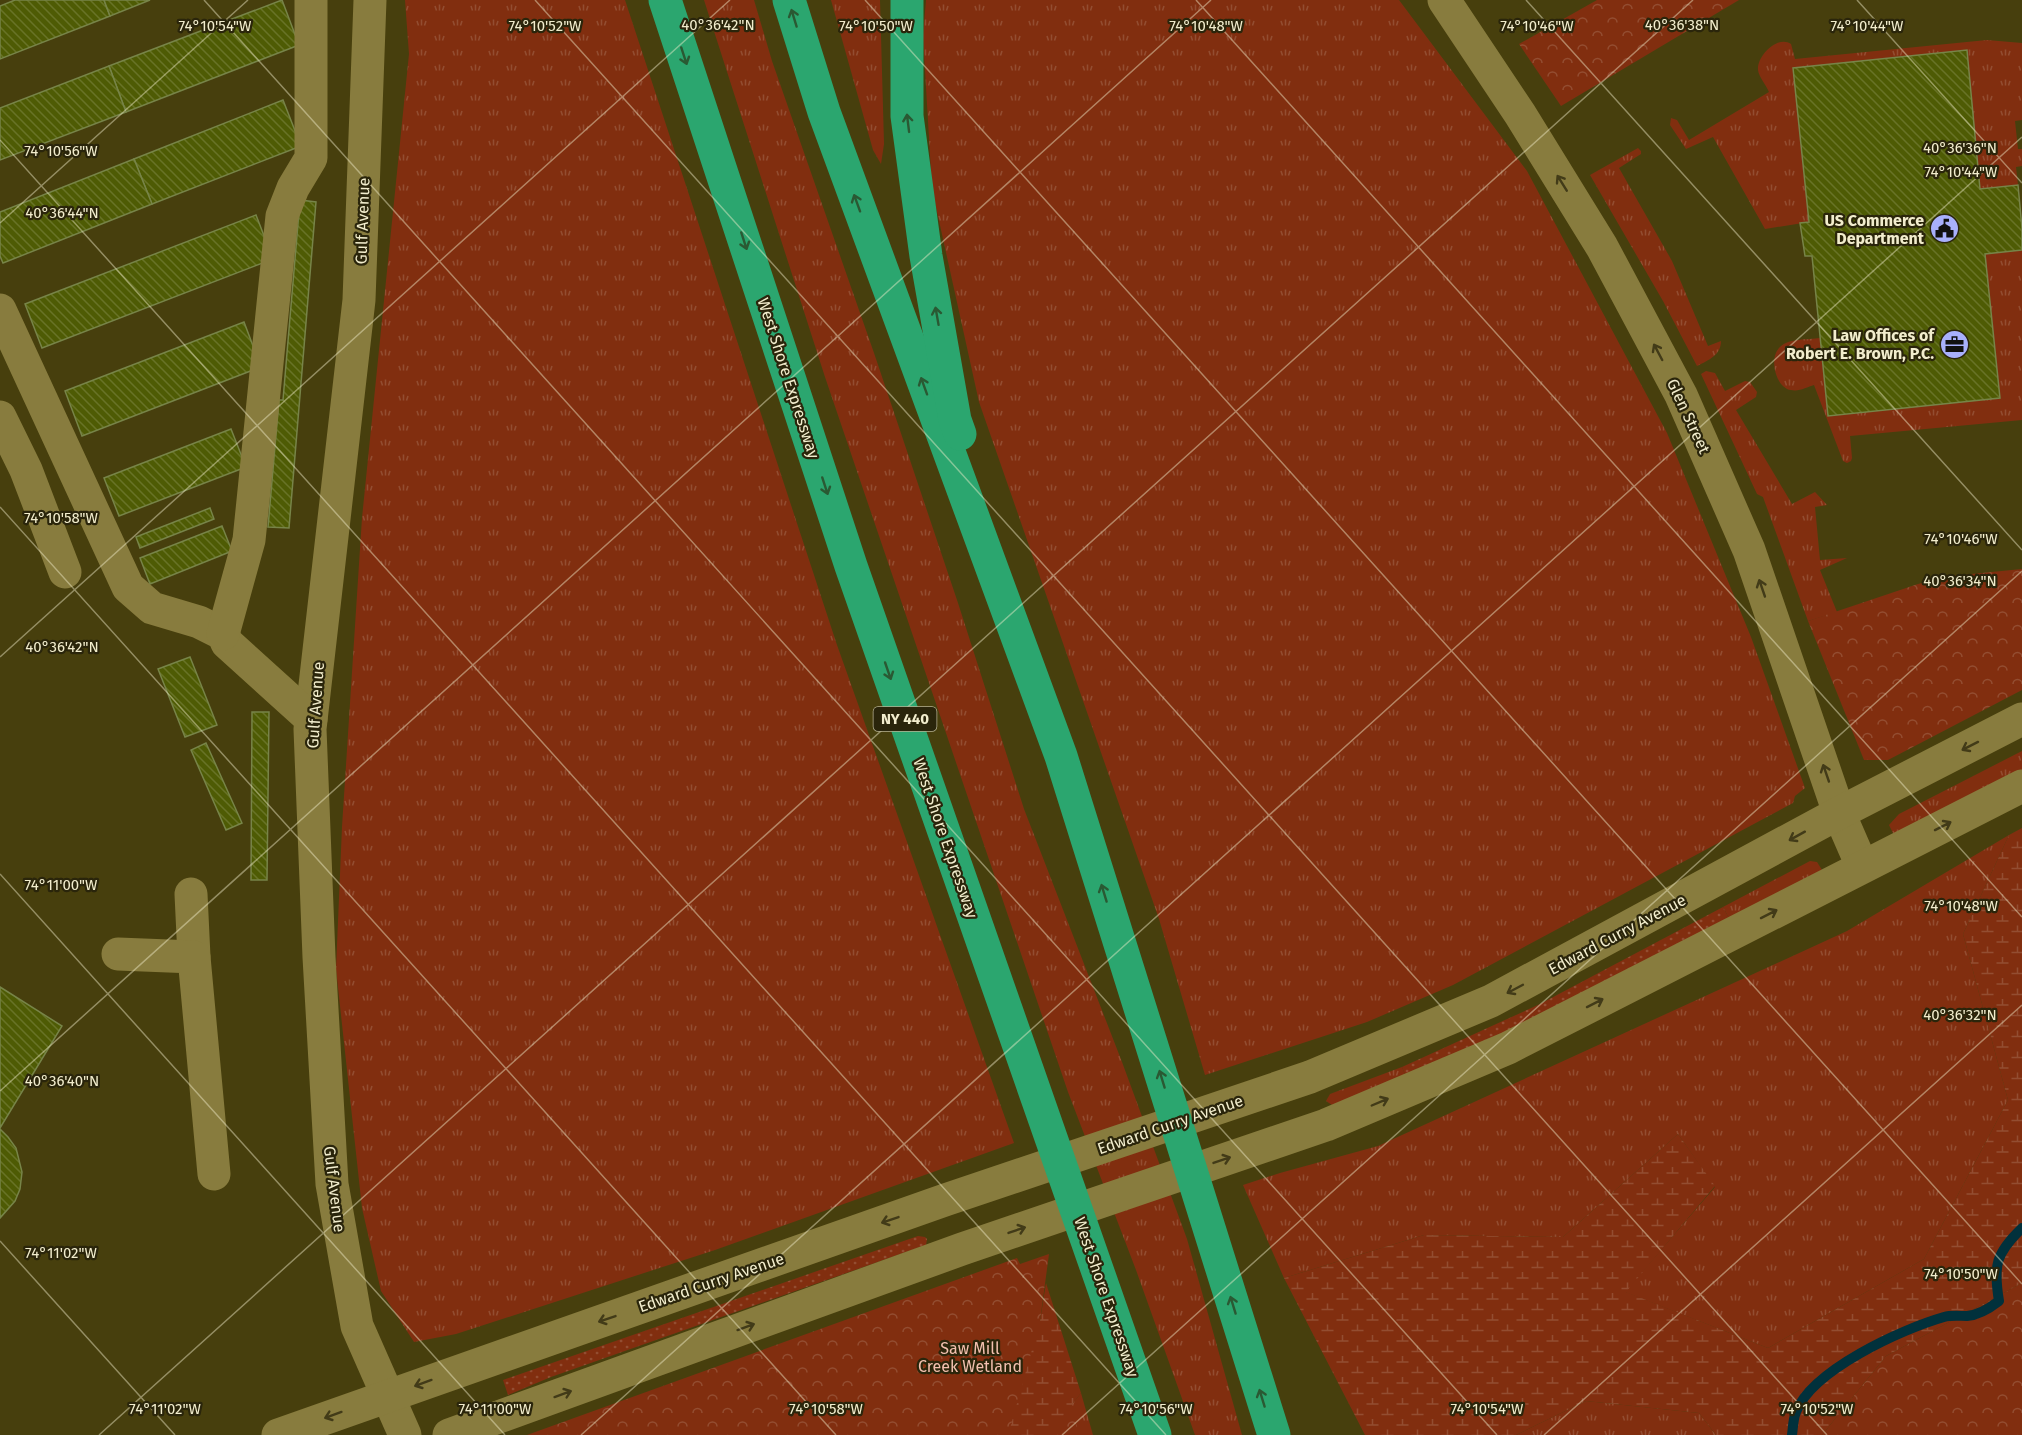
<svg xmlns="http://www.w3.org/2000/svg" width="2022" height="1435" font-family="'Fira Sans',sans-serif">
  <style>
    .grass { fill: url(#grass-tufts) }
    .forest { fill: url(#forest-crowns) }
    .wetland { fill: url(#wetland-marsh) }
    .garden { fill: url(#garden-dots) }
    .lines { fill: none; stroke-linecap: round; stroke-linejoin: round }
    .stream { stroke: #01313c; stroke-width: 10 }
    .building { fill: url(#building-back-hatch); stroke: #778448; stroke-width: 1.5 }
    .minor { stroke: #887c3e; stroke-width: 33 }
    .highway { stroke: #2ba66f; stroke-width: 33 }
    .oneway { stroke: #2a5933 }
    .oneway2 { stroke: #423b18 }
    .ticks { fill: none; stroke: #f2edcd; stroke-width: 1.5; stroke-opacity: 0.45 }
    .labels { text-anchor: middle; stroke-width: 4.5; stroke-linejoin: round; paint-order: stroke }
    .shield { fill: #2a250b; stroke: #b6b193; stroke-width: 1.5 }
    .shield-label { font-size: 15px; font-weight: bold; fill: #f2edcd }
    .poi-label { font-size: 16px; font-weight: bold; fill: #f2edcd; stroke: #2a250b; text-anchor: end }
    .street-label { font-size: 16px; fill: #f2edcd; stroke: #2a250b }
    .park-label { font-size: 16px; fill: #f3c0af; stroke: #2a250b }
    .ticks-label { font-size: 15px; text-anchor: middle; fill: #f2edcd; stroke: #2a250b; stroke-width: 4.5; stroke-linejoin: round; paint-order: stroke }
  </style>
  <defs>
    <pattern id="grass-tufts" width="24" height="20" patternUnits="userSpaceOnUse" patternTransform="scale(1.5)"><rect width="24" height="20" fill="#812e0f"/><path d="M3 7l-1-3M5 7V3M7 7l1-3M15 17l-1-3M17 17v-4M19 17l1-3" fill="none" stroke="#934d31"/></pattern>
    <pattern id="forest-crowns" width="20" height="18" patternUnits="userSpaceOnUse" patternTransform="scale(1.5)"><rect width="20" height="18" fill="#812e0f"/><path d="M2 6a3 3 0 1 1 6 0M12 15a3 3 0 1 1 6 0" fill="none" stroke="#934d31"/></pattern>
    <pattern id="wetland-marsh" width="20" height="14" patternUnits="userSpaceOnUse" patternTransform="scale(1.5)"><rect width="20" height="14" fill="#812e0f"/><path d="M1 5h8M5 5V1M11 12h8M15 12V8" fill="none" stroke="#934d31"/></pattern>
    <pattern id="garden-dots" width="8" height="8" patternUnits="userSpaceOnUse" patternTransform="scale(1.5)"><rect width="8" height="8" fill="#812e0f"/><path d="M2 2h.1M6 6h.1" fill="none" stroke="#934d31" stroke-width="1.8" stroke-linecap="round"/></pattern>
    <pattern id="building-back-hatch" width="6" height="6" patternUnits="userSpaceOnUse" patternTransform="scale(1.5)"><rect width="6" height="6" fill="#4e5b04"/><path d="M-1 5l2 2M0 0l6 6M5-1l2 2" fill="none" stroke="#687327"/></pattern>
  </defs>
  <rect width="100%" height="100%" fill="#473f0d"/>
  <!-- grass -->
  <g class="grass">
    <path d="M405,0H625L837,645L1014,1143L715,1250L456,1334L414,1342L381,1291L362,1208L336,969L342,827L362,518L409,54Z"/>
    <path d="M704,0H754L772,61L874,353L958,603L1024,809L1122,1062L1187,1239L1242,1435H1195L1136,1270L1068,1092L825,377Z"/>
    <path d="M831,0H880L884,144L881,164L873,150Z"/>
    <path d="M926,0H1399L1527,171L1667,433L1751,637L1805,788L1795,796L1793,803L1453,985L1367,1022L1205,1075L1159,919L979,402L932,189L923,36Z"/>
    <path d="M1987,40L2022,43V120L2015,121L2018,149H2022V166L2016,167L2018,185L1980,189L1966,50L1794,68L1809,222L1765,229L1713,137L1686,149L1670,125L1671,118L1677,120L1689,140L1769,92C1766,85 1759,77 1758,70C1757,55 1778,35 1791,44L1795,59Z"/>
    <path d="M1638,148L1641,151V154L1619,168L1672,261L1708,346L1721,341C1721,355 1709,360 1697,366L1663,301L1590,175Z"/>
    <path d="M2022,250V420L1850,436L1852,458L1851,461L1847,463L1843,461L1814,385C1807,387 1799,392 1791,390C1776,388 1768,358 1780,347C1789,338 1808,340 1820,338L1828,416L2000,397L1985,254Z"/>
    <path d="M1706,371L1715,373L1725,391L1745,381L1750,382L1757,392L1756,397L1736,410L1792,504L1815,492L1827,505L1815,507L1820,560L1847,558L1820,570L1837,612L1808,621L1763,497L1757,494L1701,374Z"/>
    <path d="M2022,751V773L1894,835L1889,825L1899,814Z"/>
    <path d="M2009,835L1963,934L2008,1100L1924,1259L1768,1348L1625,1292L1715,1187L1678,1134L1563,1237L1424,1235L1284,1278L1243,1185L1280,1173L1378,1146L1847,931Z"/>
    <path d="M1810,861L1817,862L1822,870L1731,922L1723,907Z"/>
    <path d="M1402,1067L1406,1077L1332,1105L1326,1101L1330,1094Z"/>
    <path d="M1081,1393L1093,1435H1050L1049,1433Z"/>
    <path d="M1586,1401L1699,1413L1716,1435H1516Z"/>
  </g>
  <!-- forest -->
  <g class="forest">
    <path d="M1597,0H1739L1561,106L1519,44Z"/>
    <path d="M2022,569V690L1888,760H1864L1808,621L1918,584L1951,576Z"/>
    <path d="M1049,1254L1040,1321L1080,1435H527L1017,1258L1020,1264Z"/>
    <path d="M2022,1283V1435H1822L1886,1356Z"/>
  </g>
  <!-- wetland -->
  <g class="wetland">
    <path d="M2022,828V1283L1886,1356L1822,1435H1716L1699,1413L1586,1401L1516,1435H1365L1284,1278L1424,1235L1563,1237L1678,1134L1715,1186L1626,1292L1768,1348L1924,1259L2008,1100L1963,934L2009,835Z"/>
    <path d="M1046,1283L1081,1393L1050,1433V1435H1006L1009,1432L1040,1321Z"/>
  </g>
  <!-- garden -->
  <g class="garden">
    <path d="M1723,907L1731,922L1588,995L1406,1077L1402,1067L1540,1004Z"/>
    <path d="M918,1236L925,1237L927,1239L926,1245L551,1377L508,1395L503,1380Z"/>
  </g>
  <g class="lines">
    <!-- stream -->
    <path class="stream" d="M1792,1435C1793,1428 1793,1419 1796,1412C1812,1370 1902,1329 1944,1317C1951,1315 1959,1316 1967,1316C1979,1315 1990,1308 1999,1301C1993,1265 1996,1253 2022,1228"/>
  </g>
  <!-- building -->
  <g class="building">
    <path d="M15,0H104L110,16L0,59V6Z"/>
    <path d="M104,0H150L110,16Z"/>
    <path d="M282,0L299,45L126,112L109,66Z"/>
    <path d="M1967,50L1980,189L2018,185L2022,228V250L1985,254L2000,398L1828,416L1812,256H1805L1800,223L1809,222L1793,68Z"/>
    <path d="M109,66L126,112L0,160V108Z"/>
    <path d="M283,100L301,146L152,204L134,159Z"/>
    <path d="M134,159L152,204L3,263L0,256V212Z"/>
    <path d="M300,200L316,202L289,528L268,527L279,400H283Z"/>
    <path d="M256,215L273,259L42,348L25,304Z"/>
    <path d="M244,322L261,367L82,436L65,391Z"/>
    <path d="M231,429L246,467L119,516L104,478Z"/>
    <path d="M210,508L214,519L140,548L136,537Z"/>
    <path d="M222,526L232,551L150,584L140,558Z"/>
    <path d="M190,657L217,725L185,737L158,669Z"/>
    <path d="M252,712H269L267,880H251Z"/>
    <path d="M206,743L242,823L226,830L191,750Z"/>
    <path d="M0,987L62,1026L0,1128Z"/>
    <path d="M0,1129L8,1137L16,1148L22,1172L20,1189L15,1201L0,1218Z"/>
  </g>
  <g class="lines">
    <!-- minor -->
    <g class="minor">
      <path d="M370,0L359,300L310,729L319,957L332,1184L357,1326L405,1435"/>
      <path d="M1444,0L1520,114L1602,247L1681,395L1749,550L1839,813L1862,866"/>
      <path d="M0,310L128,587L152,608L199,622L223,634L227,643L311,719"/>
      <path d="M0,417L26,470L65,572"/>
      <path d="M223,634L249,540L282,216L293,188L311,158V0"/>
      <path d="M191,894L194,957"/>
      <path d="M118,954L194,957L214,1174"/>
      <path d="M278,1435L945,1200L1310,1077L1491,1001L1839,813L2022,719"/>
      <path d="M449,1435L962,1249L1326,1125L1508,1048L2022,786"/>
    </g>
    <!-- highway -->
    <g class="highway">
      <path d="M665,0L851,566L1155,1435"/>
      <path d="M789,0L824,112L1061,756L1274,1435"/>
      <path d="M907,0V116L926,256L955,420L960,434"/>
    </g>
  </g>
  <!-- one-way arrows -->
  <defs><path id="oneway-shaft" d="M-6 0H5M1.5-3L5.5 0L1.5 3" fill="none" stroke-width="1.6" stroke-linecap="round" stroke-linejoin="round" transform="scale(1.5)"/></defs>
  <g class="oneway">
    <use href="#oneway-shaft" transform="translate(794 18) rotate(-107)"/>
    <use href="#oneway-shaft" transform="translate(684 56) rotate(72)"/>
    <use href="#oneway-shaft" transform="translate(908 123) rotate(-97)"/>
    <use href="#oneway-shaft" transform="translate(857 203) rotate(-110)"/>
    <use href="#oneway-shaft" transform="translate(744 241) rotate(72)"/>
    <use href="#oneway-shaft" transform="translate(937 316) rotate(-100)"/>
    <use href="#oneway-shaft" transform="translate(924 386) rotate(-110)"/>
    <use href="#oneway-shaft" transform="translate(825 486) rotate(72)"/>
    <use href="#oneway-shaft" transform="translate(888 671) rotate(71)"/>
    <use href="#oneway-shaft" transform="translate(1104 893) rotate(-107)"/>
    <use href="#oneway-shaft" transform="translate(1162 1079) rotate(-107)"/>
    <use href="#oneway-shaft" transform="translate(1233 1305) rotate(-107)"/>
    <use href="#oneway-shaft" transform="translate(1262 1398) rotate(-107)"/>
  </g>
  <g class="oneway2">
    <use href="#oneway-shaft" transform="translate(1562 183) rotate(-122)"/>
    <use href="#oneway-shaft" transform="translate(1658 352) rotate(-118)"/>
    <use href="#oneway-shaft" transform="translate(1762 588) rotate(-109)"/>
    <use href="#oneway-shaft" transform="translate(1970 746) rotate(153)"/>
    <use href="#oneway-shaft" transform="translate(1826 773) rotate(-109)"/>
    <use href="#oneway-shaft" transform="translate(1943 826) rotate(-27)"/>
    <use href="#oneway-shaft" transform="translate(1797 836) rotate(151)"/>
    <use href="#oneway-shaft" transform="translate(1769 914) rotate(-27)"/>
    <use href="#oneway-shaft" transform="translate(1515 989) rotate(152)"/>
    <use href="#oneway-shaft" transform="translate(1595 1003) rotate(-27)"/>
    <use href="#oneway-shaft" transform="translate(1380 1102) rotate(-23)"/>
    <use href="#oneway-shaft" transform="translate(1222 1160) rotate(-19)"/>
    <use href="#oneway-shaft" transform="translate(890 1220) rotate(161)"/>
    <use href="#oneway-shaft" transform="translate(1017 1230) rotate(-19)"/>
    <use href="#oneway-shaft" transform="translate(607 1319) rotate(161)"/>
    <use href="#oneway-shaft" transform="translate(746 1327) rotate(-20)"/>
    <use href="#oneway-shaft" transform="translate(423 1383) rotate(160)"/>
    <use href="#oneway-shaft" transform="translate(563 1394) rotate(-20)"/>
    <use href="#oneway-shaft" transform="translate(333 1415) rotate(160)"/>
  </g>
  <!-- ticks -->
  <path class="ticks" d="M204,0L1497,1435M535,0L1827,1435M865,0L2022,1284M1196,0L2022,917M1526,0L2022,550M1857,0L2022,183M0,140L1166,1435M0,223L248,0M0,507L836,1435M0,657L730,0M0,874L505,1435M0,1091L1211,0M0,1241L175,1435M99,1435L1693,0M581,1435L2022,137M1062,1435L2022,571M1544,1435L2022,1005"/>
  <!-- icons -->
  <defs>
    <symbol id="civic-disc" viewBox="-11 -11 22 22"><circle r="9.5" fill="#a8b0fc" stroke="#2a250b"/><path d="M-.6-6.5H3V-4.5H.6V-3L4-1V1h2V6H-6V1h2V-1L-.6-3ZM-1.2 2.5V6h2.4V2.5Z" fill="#111"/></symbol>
    <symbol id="office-disc" viewBox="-11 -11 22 22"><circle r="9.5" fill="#a8b0fc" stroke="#2a250b"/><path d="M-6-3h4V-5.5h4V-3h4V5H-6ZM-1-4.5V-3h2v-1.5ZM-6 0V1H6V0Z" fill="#111"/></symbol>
  </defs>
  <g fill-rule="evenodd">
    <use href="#civic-disc" x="1928" y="212" width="33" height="33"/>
    <use href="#office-disc" x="1938" y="328" width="33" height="33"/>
  </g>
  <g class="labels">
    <!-- shield labels -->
    <rect class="shield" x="873.5" y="707" width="63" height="24" rx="4.5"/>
    <g class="shield-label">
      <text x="905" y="724">NY 440</text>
    </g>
    <!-- poi labels -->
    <g class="poi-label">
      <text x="1924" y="226">US Commerce<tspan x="1924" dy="18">Department</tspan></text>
      <text x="1934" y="341">Law Offices of<tspan x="1934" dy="18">Robert E. Brown, P.C.</tspan></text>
    </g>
    <!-- street labels -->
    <g class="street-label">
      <text transform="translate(362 221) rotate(-88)" y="6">Gulf Avenue</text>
      <text transform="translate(789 378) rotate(72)" y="6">West Shore Expressway</text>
      <text transform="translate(1689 416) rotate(65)" y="6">Glen Street</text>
      <text transform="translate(315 705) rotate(-86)" y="6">Gulf Avenue</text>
      <text transform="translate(946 838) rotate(71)" y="6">West Shore Expressway</text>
      <text transform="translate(1617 934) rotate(-28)" y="6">Edward Curry Avenue</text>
      <text transform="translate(1170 1124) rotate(-19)" y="6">Edward Curry Avenue</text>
      <text transform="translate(335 1189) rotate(83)" y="6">Gulf Avenue</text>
      <text transform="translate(711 1282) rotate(-19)" y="6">Edward Curry Avenue</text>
      <text transform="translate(1107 1297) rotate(71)" y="6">West Shore Expressway</text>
    </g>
    <!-- park labels -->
    <g class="park-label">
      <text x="970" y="1354">Saw Mill<tspan x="970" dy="18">Creek Wetland</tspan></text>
    </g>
  </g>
  <g class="ticks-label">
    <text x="718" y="30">40°36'42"N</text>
    <text x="1682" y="30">40°36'38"N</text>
    <text x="876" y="31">74°10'50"W</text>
    <text x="1206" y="31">74°10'48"W</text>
    <text x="1537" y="31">74°10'46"W</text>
    <text x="215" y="31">74°10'54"W</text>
    <text x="545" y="31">74°10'52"W</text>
    <text x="1867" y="31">74°10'44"W</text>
    <text x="1960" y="153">40°36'36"N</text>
    <text x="61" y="156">74°10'56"W</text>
    <text x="1961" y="177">74°10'44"W</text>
    <text x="62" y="218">40°36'44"N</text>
    <text x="61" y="523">74°10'58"W</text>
    <text x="1961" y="544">74°10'46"W</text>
    <text x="1960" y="586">40°36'34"N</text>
    <text x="62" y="652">40°36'42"N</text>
    <text x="61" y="890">74°11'00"W</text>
    <text x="1961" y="911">74°10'48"W</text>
    <text x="1960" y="1020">40°36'32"N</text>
    <text x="62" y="1086">40°36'40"N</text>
    <text x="61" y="1258">74°11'02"W</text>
    <text x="1961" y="1279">74°10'50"W</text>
    <text x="165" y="1414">74°11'02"W</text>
    <text x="495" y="1414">74°11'00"W</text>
    <text x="826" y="1414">74°10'58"W</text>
    <text x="1156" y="1414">74°10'56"W</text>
    <text x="1487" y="1414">74°10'54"W</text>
    <text x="1817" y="1414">74°10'52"W</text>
  </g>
</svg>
